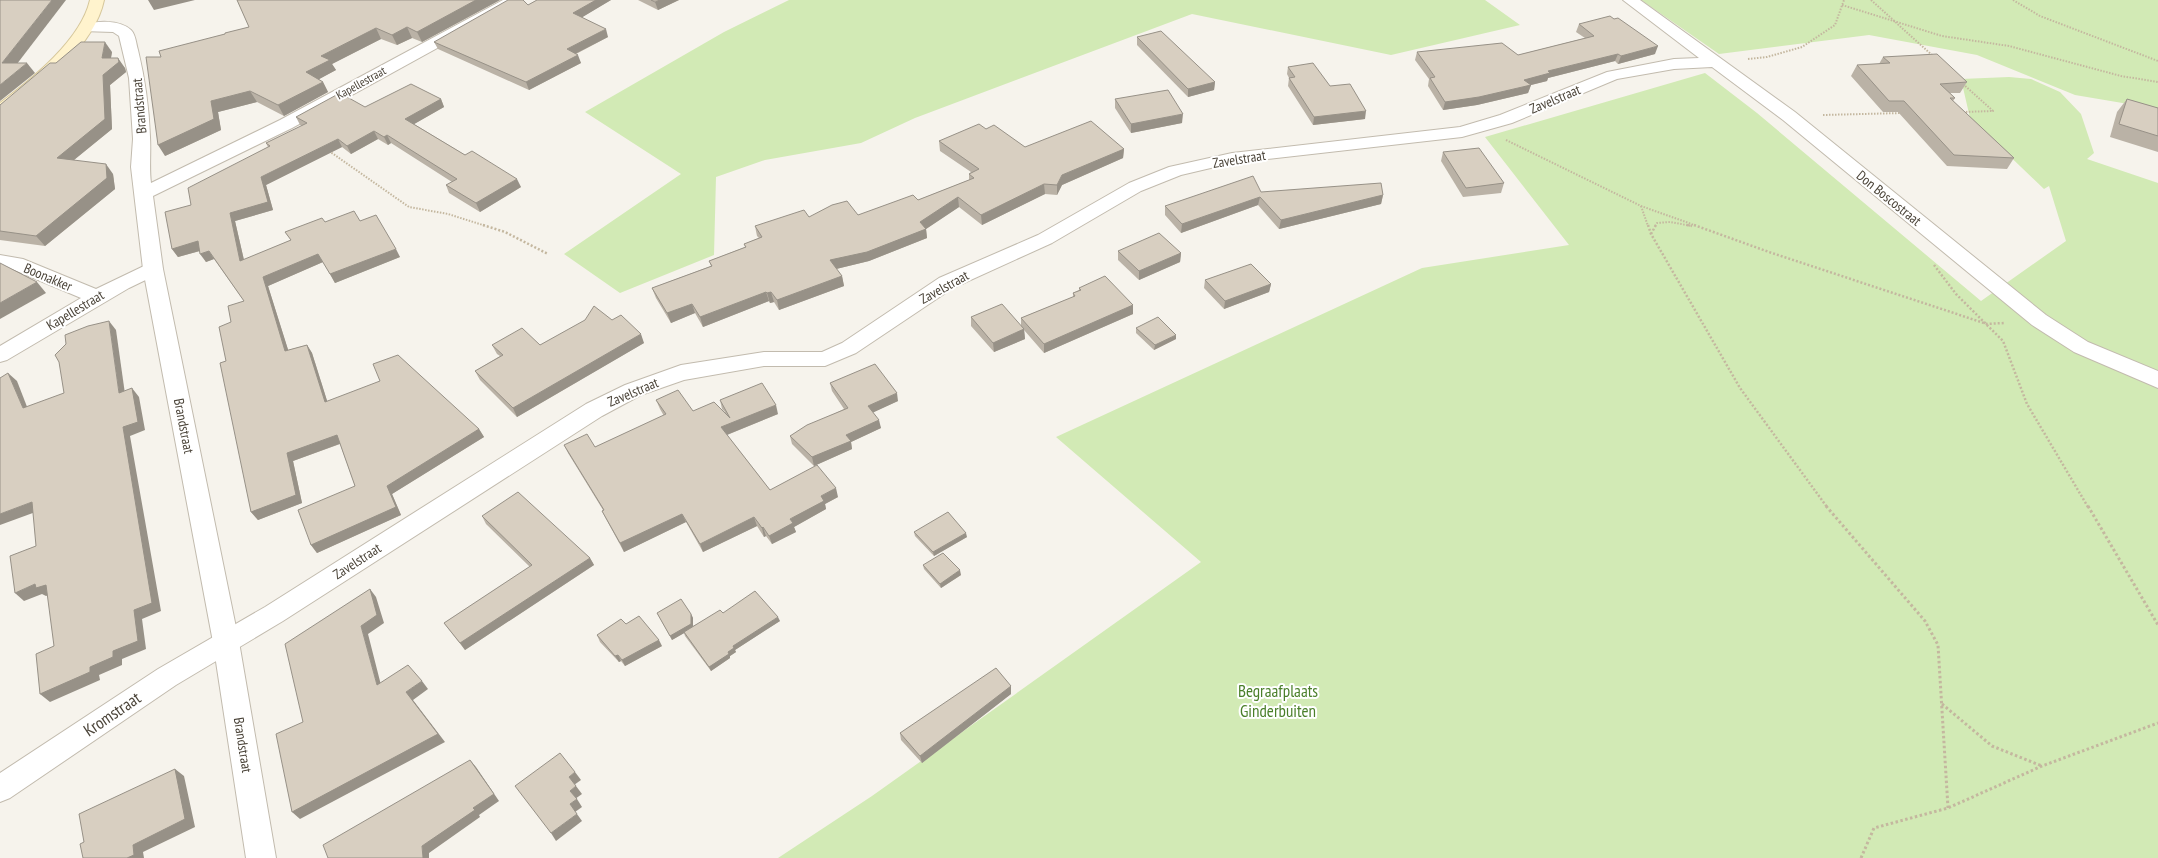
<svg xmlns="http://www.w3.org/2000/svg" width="2158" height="858" font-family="'PT Sans Narrow',sans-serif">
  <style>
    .green { fill: #d2eab5 }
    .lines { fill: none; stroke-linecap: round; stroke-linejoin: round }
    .minor-casing { stroke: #c2bbae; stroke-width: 2 }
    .tertiary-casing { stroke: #c2bbae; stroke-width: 2 }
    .secondary-casing { stroke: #d6c79b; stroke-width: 2 }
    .path-far2 { stroke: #c4b79f; stroke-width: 2; stroke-dasharray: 1.5 1.5; stroke-linecap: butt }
    .path-far1 { stroke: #c4b79f; stroke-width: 2.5; stroke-dasharray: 2 2; stroke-linecap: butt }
    .path { stroke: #c4b79f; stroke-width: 3; stroke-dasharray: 2.5 2.5; stroke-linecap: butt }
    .minor { fill: #fff; fill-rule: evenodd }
    .tertiary { fill: #fff; fill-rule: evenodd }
    .secondary { fill: #fff3cd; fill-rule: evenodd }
    .wall { fill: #bab2a6 }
    .shaded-wall { fill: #979187 }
    .building { fill: #d8cfc1; stroke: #979187 }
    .labels { text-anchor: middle; stroke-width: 4; stroke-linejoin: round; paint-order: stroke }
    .far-street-label { font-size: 12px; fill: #4b4439; stroke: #fff }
    .street-label { font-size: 14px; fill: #4b4439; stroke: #fff }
    .near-park-label { font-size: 17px; fill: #4a7f2a; stroke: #fff }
    .near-street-label { font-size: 17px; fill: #4b4439; stroke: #fff }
  </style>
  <rect width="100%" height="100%" fill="#f6f3ec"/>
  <!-- green -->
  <g class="green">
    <path d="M789,0H1485L1520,25L1391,55L1192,14L915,118L861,143L765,160L716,177L714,255L620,293L564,254L681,174L585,112L724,32Z"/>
    <path d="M1641,0H2158V109L2075,95L1977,55L1869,35L1719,54Z"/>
    <path d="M1705,73L1757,113L1981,301L2066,241L2049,186L2044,189L1970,118L1961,79L2009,77L2031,79L2060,92L2081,114L2094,153L2087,159L2158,183V858H778L872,796L1201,562L1056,437L1422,268L1569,245L1485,137Z"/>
  </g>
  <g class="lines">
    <defs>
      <g id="minor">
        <path d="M1623,0H1640L1795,112L2046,315L2088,342L2158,371V388L2074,352L2032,325L1783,120L1712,67L1674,69L1617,79L1512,123L1462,137L1232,163L1181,175L1141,191L1052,243L953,288L856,353L825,366H764L684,380L641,395L602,416L283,621L176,685L10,798L0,802V773L158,669L265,607L586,404L625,385L681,365L764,352H822L842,343L939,278L1038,235L1129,183L1169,167L1232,153L1460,127L1500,115L1607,72L1674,59L1699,58Z"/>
        <path d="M0,255L23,259L96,289L146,265L153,263L160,265L163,269L160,273L129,288L7,360L0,362V346L81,298L12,269L0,267Z"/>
      </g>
      <path id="tertiary" d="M503,0H521L519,3L292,128L153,196L163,269L239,642L276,858H246L213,642L143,269L131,167L133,139L129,78L119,36L113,32L82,31L79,28L82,25C96,21 119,19 131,30C136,35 136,44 138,50C145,79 149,108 150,137C151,153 149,167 151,183L280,120Z"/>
      <path id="secondary" d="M90,0H104C95,45 41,88 6,115L0,116V103C32,79 81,40 90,0Z"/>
    </defs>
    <!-- minor casing -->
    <use href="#minor" class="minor-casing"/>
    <!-- tertiary casing -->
    <use href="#tertiary" class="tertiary-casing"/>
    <!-- secondary casing -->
    <use href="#secondary" class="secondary-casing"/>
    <!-- path-far2 -->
    <g class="path-far2">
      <path d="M1871,0L1933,56"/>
      <path d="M2013,0L2040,16L2158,61"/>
      <path d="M1842,5L1942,36L2009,46L2121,76L2158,82"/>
      <path d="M1748,59L1767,57L1802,47L1835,25L1844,0"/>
      <path d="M1963,84L1993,111L1963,112"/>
      <path d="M1823,115L1902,113"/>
      <path d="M1506,140L1641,206L1697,226"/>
      <path d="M329,151L409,207L448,214L486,226"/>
      <path d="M1641,206L1648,226"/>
      <path d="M1655,226L1657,223L1670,222L1692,226"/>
    </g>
    <!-- path-far1 -->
    <g class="path-far1">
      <path d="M483,225L505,232L548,254"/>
      <path d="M1648,225L1651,234L1740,388L1827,507"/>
      <path d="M1687,225L1692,226"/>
      <path d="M1694,225L1769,252L1987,324L2004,323"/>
      <path d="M1651,234L1656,225"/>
      <path d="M1934,265L1956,294L2003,341L2027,404L2088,507"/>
    </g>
    <!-- path -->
    <g class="path">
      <path d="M1826,506L1925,621L1938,645L1948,808"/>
      <path d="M2088,506L2158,625"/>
      <path d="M1942,704L1992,746L2042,766"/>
      <path d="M1861,858L1874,828L1948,808L2042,766L2158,723"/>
    </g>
    <!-- minor -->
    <use href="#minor" class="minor"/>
    <!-- tertiary -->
    <use href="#tertiary" class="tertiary"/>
    <!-- secondary -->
    <use href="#secondary" class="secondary"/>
  </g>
  <!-- wall -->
  <g class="wall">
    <path d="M237,0H500L422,42L412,38L397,45L381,39L332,64L336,70L319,79L323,82L328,92L284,116L257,102L218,112L221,130L165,156L225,34L249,27Z"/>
    <path d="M537,0H611L582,17L608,37L576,54L581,63L529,90L438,49L434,42L528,5Z"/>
    <path d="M638,0H679L658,10Z"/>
    <path d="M1579,24L1655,54L1618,64L1615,61L1548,78L1547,81L1531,85L1528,93L1477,105L1443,110L1428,86L1429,79L1415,60L1417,52L1518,55L1585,38L1576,32Z"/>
    <path d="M1137,37L1215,82L1214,90L1188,97L1137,45Z"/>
    <path d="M112,52L111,58L125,68L126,72L110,85L112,129L74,160L113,174L115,189L45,246L0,240V105L56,63Z"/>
    <path d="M1883,57L1967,82L1960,93H1950L1955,98L1953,101L2014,158L2007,169L1947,166L1898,112H1883L1851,76L1857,65L1879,64Z"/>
    <path d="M1288,67L1330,86L1365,119L1313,125L1288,86L1289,78L1287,74Z"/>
    <path d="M441,99L444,107L414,124L465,155L521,187L480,212L449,193L446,185L452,182L391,143L388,145L378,139L351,154L342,147L266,185L273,210L235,221L244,260L291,240L285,232L325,222L360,221L400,257L335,283L323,262L268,286L288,350L307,345L312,353L327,401L479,429L484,437L392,494L401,515L317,553L311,545L355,486L340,444L293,461L302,503L258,520L251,512L226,361L231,322L244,301L214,259L206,262L200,251L178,257L172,249L268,147L266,143L302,126L300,125L296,117L365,107Z"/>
    <path d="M1115,99L1182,123L1131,133L1115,108Z"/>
    <path d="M2127,99L2158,108V152L2110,137L2117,112Z"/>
    <path d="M986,129L1025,147L1124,149L1123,158L1062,185L1057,195L1045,194L982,225L959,207L926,229L927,238L869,261L836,269L842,276L844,286L779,310L774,302L770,303L769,301L703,327L695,313L671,323L656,298L652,288L711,266L709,261L745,247L744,244L759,238L757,236L755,226L809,217L858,215L918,200L969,180V174L971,172L940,151L939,141Z"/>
    <path d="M1443,152L1504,183L1501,193L1463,197L1441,161Z"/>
    <path d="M1261,192L1383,195L1381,204L1279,229L1258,205L1181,233L1165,215V206Z"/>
    <path d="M1118,251L1181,253L1180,262L1139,280L1118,260Z"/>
    <path d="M1205,280L1271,284L1269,292L1224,309L1204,288Z"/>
    <path d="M1079,288L1133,305V314L1044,353L1024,330L1025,339L994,352L971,326V317L1021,326V318L1073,297V293L1079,290Z"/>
    <path d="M612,320L644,343L517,417L480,380L475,371L500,356L497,354L492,345H540Z"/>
    <path d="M1136,328L1176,339L1154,350L1136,333Z"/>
    <path d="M830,383L898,401L873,412L881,428L851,442L852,449L814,466L792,444L790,436L844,409L832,391Z"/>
    <path d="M656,400L693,411L725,412L722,409L720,400L778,414L727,435L770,490L838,497L825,504L826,509L794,527L796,532L772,544L766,536L764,537L757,526L703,552L686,522L624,552L606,519L602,511L603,510L568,453L564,445L595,447L664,416L660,409Z"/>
    <path d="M482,516L590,558L594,565L465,650L444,623L530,567L486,524Z"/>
    <path d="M914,532L967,537L934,556L915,536Z"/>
    <path d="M923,565L961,575L941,588L924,569Z"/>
    <path d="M657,613L691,614L693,618V626L723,613L780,621L735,650L736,652L730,656V658L711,671L685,636L684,633L672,640Z"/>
    <path d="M597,635L662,646L625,666L621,661L619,662L600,642Z"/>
    <path d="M1011,686V694L922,763L901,740L900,733Z"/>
  </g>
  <!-- shaded-wall -->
  <g class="shaded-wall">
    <path d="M52,0H66L10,73L2,63Z"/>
    <path d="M148,0H195L154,10Z"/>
    <path d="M476,0H500L422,42L417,32Z"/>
    <path d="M596,0H611L576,21L573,13Z"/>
    <path d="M660,0H679L658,10L655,2Z"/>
    <path d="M407,27L412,38L397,45L392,35Z"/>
    <path d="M376,28L381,39L332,64L336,70L312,83L306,72L321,56Z"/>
    <path d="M606,29L608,37L569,57L567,49Z"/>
    <path d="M105,42L112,52L109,68L102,58Z"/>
    <path d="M1658,46L1655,54L1618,64L1621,56Z"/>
    <path d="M1618,54L1615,61L1548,78L1547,81L1531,85L1528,93L1477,105L1443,110L1445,102L1524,80L1548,71Z"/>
    <path d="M578,55L581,63L529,90L526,82Z"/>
    <path d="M118,58L125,68L126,72L110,85L112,129L64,168L57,158L103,75Z"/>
    <path d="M27,63L35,73L0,101V85Z"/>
    <path d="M323,82L328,92L284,116L278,105Z"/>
    <path d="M1215,82L1214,90L1188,97V89Z"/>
    <path d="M250,91L257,102L218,112L221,130L165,156L158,145L211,101Z"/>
    <path d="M441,99L444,107L409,127L405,119Z"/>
    <path d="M1366,111L1365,119L1313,125L1314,117Z"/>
    <path d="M1183,114L1182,123L1131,133V124Z"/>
    <path d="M374,131L378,139L351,154L347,146Z"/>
    <path d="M387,135L391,143L388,145L384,137Z"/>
    <path d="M338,139L342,147L266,185L273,210L235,221L246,269L240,261L230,213L261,177Z"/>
    <path d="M1124,149L1123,158L1062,185L1057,195V185L1062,175Z"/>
    <path d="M106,164L113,174L115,189L45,246L36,236Z"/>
    <path d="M517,179L521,187L480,212L476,203Z"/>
    <path d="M1044,184L1045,194L982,225L981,215Z"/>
    <path d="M1383,195L1381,204L1279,229L1281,220Z"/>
    <path d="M958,197L959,207L926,229L927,238L869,261L832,270L830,260L920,222Z"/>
    <path d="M1260,197L1258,205L1181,233L1182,224Z"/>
    <path d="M198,241L203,250L178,257L172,249Z"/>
    <path d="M396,249L400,257L335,283L330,274Z"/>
    <path d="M209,251L214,259L206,262L200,254Z"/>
    <path d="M1181,253L1180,262L1139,280V271Z"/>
    <path d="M318,254L323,262L268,286L291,359L285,351L263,277Z"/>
    <path d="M842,276L844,286L779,310L777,300Z"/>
    <path d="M37,282L46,293L0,319V303Z"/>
    <path d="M1271,284L1269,292L1224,309L1225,301Z"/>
    <path d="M766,292L769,301L703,327L700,317Z"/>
    <path d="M771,292L774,302L770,303L767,293Z"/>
    <path d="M692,304L695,313L671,323L667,313Z"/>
    <path d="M1133,305V314L1044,353V344Z"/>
    <path d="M109,321L116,330L126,401L119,393Z"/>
    <path d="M1024,329L1025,339L994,352L993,343Z"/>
    <path d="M641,334L644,343L517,417L513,408Z"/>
    <path d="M1176,335V339L1154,350L1155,345Z"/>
    <path d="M307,345L312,353L330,410L325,402Z"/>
    <path d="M8,373L17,381L31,417L23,408Z"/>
    <path d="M132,388L139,397L145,430L130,436L161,611L142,619L146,649L122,659V665L99,675L100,680L50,702L40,694L90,667L113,651L134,610L123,427Z"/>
    <path d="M897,393L898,401L870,414L868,406Z"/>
    <path d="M776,405L778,414L724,436L721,427Z"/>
    <path d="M879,420L881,428L851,442L852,449L814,466L812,457L846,435Z"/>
    <path d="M479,429L484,437L392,494L401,515L317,553L311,545L387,486Z"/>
    <path d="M337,435L342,443L293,461L302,503L258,520L251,512L287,453Z"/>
    <path d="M836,488L838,497L825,504L826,509L794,527L796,532L772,544L769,536L821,496Z"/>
    <path d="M32,502L41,510L0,525V514Z"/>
    <path d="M682,514L686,522L624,552L620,543Z"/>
    <path d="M754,517L757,526L703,552L700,544Z"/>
    <path d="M763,527L766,536L764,537L762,528Z"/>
    <path d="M966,533L967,537L934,556L933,552Z"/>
    <path d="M590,558L594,565L465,650L460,643Z"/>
    <path d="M960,570L961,575L941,588L940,584Z"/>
    <path d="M35,584L46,585L55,593L46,596L42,594L24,601L15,593Z"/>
    <path d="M370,589L376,597L384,623L368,634L383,693L377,685L361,626Z"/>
    <path d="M691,614L693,618V628L672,640L670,636Z"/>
    <path d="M778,617L780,621L735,650L736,652L730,656V658L711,671L709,667L728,652L733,646Z"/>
    <path d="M659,640L662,646L625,666L622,660Z"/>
    <path d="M618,655L621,661L619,662L615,656Z"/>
    <path d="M422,681L428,689L413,700L445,742L300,819L292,812L406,692Z"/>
    <path d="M1011,686V694L922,763L920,756Z"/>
    <path d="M470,760L476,767L499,801L479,815L480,817L429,853V858H423L422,846L473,808Z"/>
    <path d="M175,769L184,776L195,827L143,852L144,858H127L133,845Z"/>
    <path d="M575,772L581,780L574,785L569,777Z"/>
    <path d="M576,786L582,794L575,799L570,791Z"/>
    <path d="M577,799L582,807L575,812L570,804Z"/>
    <path d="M577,814L582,821L556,841L551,833Z"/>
  </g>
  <!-- building -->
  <g class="building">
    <path d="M0,0H52L2,63H27L0,85Z"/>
    <path d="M237,0H476L417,32L407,27L392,35L376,28L321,56L330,60L306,72L323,82L278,105L250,91L211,101L214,119L158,145L146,57H161L159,51L225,34V33L249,27Z"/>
    <path d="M508,0H523L528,5L537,0H596L573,13L606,29L567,49L578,55L526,82L434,42Z"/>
    <path d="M651,0H660L655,2Z"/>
    <path d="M1610,16L1614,19L1618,18L1658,46L1621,56L1618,54L1548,71L1550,73L1524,80L1531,85L1479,97L1445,102L1430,78L1435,77L1417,52L1502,43L1518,55L1594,36L1579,24Z"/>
    <path d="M1161,31L1215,82L1188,89L1137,37Z"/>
    <path d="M81,42H105L102,58H118L119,62L103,75L105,119L57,158L106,164L107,178L36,236L0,231V105L50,63H56Z"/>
    <path d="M1937,54L1967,82L1940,84L1955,98H1950L2014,158L1954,155L1904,101H1889L1857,65L1890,63L1883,57Z"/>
    <path d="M1313,63L1330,86L1350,84L1366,111L1314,117L1289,78L1295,77L1288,67Z"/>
    <path d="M411,84L441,99L405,119L465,155L472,151L517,179L476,203L446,185L457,179L387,135L384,137L374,131L347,146L338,139L261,177L268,202L230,213L240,261L291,240L285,232L322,218L325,222L354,211L360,221L376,215L396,249L330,274L318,254L263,277L285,351L307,345L325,402L380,381L373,364L398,355L479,429L387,486L396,507L311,545L298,510L355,486L337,435L287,453L296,495L251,512L220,363L226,361L219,327L231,322L228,306L244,301L209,251L200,254L198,241L172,249L165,212L191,205L188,188L270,146L266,143L307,123L296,117L340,93L365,107Z"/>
    <path d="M1168,90L1183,114L1131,124L1115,99Z"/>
    <path d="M2127,99L2158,108V136L2119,124Z"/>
    <path d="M1091,121L1124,149L1062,175L1057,185L1044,184L981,215L958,197L920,222L926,229L867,252L830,260L842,276L777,300L771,292L767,293L766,292L700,317L692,304L667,313L652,288L712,266L709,261L746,247L744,244L762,237L755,226L804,210L809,217L832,205L847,201L858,215L913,195L918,200L974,178L969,174L979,169L939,141L979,124L986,129L994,125L1025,147Z"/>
    <path d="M1479,148L1504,183L1466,188L1443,152Z"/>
    <path d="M1253,176L1261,192L1381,183L1383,195L1281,220L1260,197L1182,224L1165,206Z"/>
    <path d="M1159,233L1181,253L1139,271L1118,251Z"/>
    <path d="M0,263L37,282L0,303Z"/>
    <path d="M1251,264L1271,284L1225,301L1205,280Z"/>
    <path d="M1105,276L1133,305L1044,344L1021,318L1075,296L1073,293L1081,290L1079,288Z"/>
    <path d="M1002,304L1024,329L993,343L971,317Z"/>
    <path d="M594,306L612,320L621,315L641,334L513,408L475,371L503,355L492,345L522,328L540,345L585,320Z"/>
    <path d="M1158,317L1176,335L1155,345L1136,328Z"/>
    <path d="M109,321L119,393L132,388L138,422L123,427L152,603L134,610L138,641L113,651V657L90,667V672L40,694L36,654L54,646L46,585L36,588L35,584L15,593L10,556L36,546L32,502L0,514V378L8,373L23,408L64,393L59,362L55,355L66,344L65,335L88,326Z"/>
    <path d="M875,364L897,393L868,406L879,420L846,435L851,441L812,457L790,436L807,425L848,408L830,383Z"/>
    <path d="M762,383L776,405L721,427L770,490L817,465L836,488L821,496L824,501L790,519L793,523L769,536L763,527L762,528L754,517L700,544L682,514L620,543L602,511L604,510L564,445L587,434L595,447L666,414L656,400L678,390L693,411L714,402L730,418L720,400Z"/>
    <path d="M518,492L590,558L460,643L444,623L532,565L482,516Z"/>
    <path d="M948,512L966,533L933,552L914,532Z"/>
    <path d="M943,553L960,570L940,584L923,565Z"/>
    <path d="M370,589L377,615L361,626L377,685L408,665L422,681L406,692L438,734L292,812L276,734L303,722L285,644Z"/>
    <path d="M755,591L778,617L733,646L734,648L728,652L729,654L709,667L684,632L720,610L723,613Z"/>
    <path d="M681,599L691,614V624L670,636L657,613Z"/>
    <path d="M639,616L659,640L622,660L618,655L615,656L597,635L621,619L626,624Z"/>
    <path d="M996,668L1011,686L920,756L900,733Z"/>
    <path d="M560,753L575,772L569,777L576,786L570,791L577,799L570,804L577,814L551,833L515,786Z"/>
    <path d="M470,760L494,794L473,808L475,810L422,846L423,858H328L323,845Z"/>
    <path d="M175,769L185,819L133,845L134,855L127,858H83L80,844L84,842L79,814Z"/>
  </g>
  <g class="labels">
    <!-- far-street labels -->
    <g class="far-street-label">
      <text transform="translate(361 83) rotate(-29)" y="4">Kapellestraat</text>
    </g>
    <!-- street labels -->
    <g class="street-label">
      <text transform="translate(1555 99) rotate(-23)" y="5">Zavelstraat</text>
      <text transform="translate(139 106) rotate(-95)" y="5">Brandstraat</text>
      <text transform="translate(1239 159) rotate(-9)" y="5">Zavelstraat</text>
      <text transform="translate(1889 198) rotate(39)" y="5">Don Boscostraat</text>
      <text transform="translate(48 277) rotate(23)" y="5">Boonakker</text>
      <text transform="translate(944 287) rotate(-29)" y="5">Zavelstraat</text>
      <text transform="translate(75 310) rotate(-31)" y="5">Kapellestraat</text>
      <text transform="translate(633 392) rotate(-23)" y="5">Zavelstraat</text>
      <text transform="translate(184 426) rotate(79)" y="5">Brandstraat</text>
      <text transform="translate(357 561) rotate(-33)" y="5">Zavelstraat</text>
      <text transform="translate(243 745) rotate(81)" y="5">Brandstraat</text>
    </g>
    <!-- near-park labels -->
    <g class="near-park-label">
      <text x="1278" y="697">Begraafplaats<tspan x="1278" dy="20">Ginderbuiten</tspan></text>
    </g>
    <!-- near-street labels -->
    <g class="near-street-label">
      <text transform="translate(112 714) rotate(-34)" y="6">Kromstraat</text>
    </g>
  </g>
</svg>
